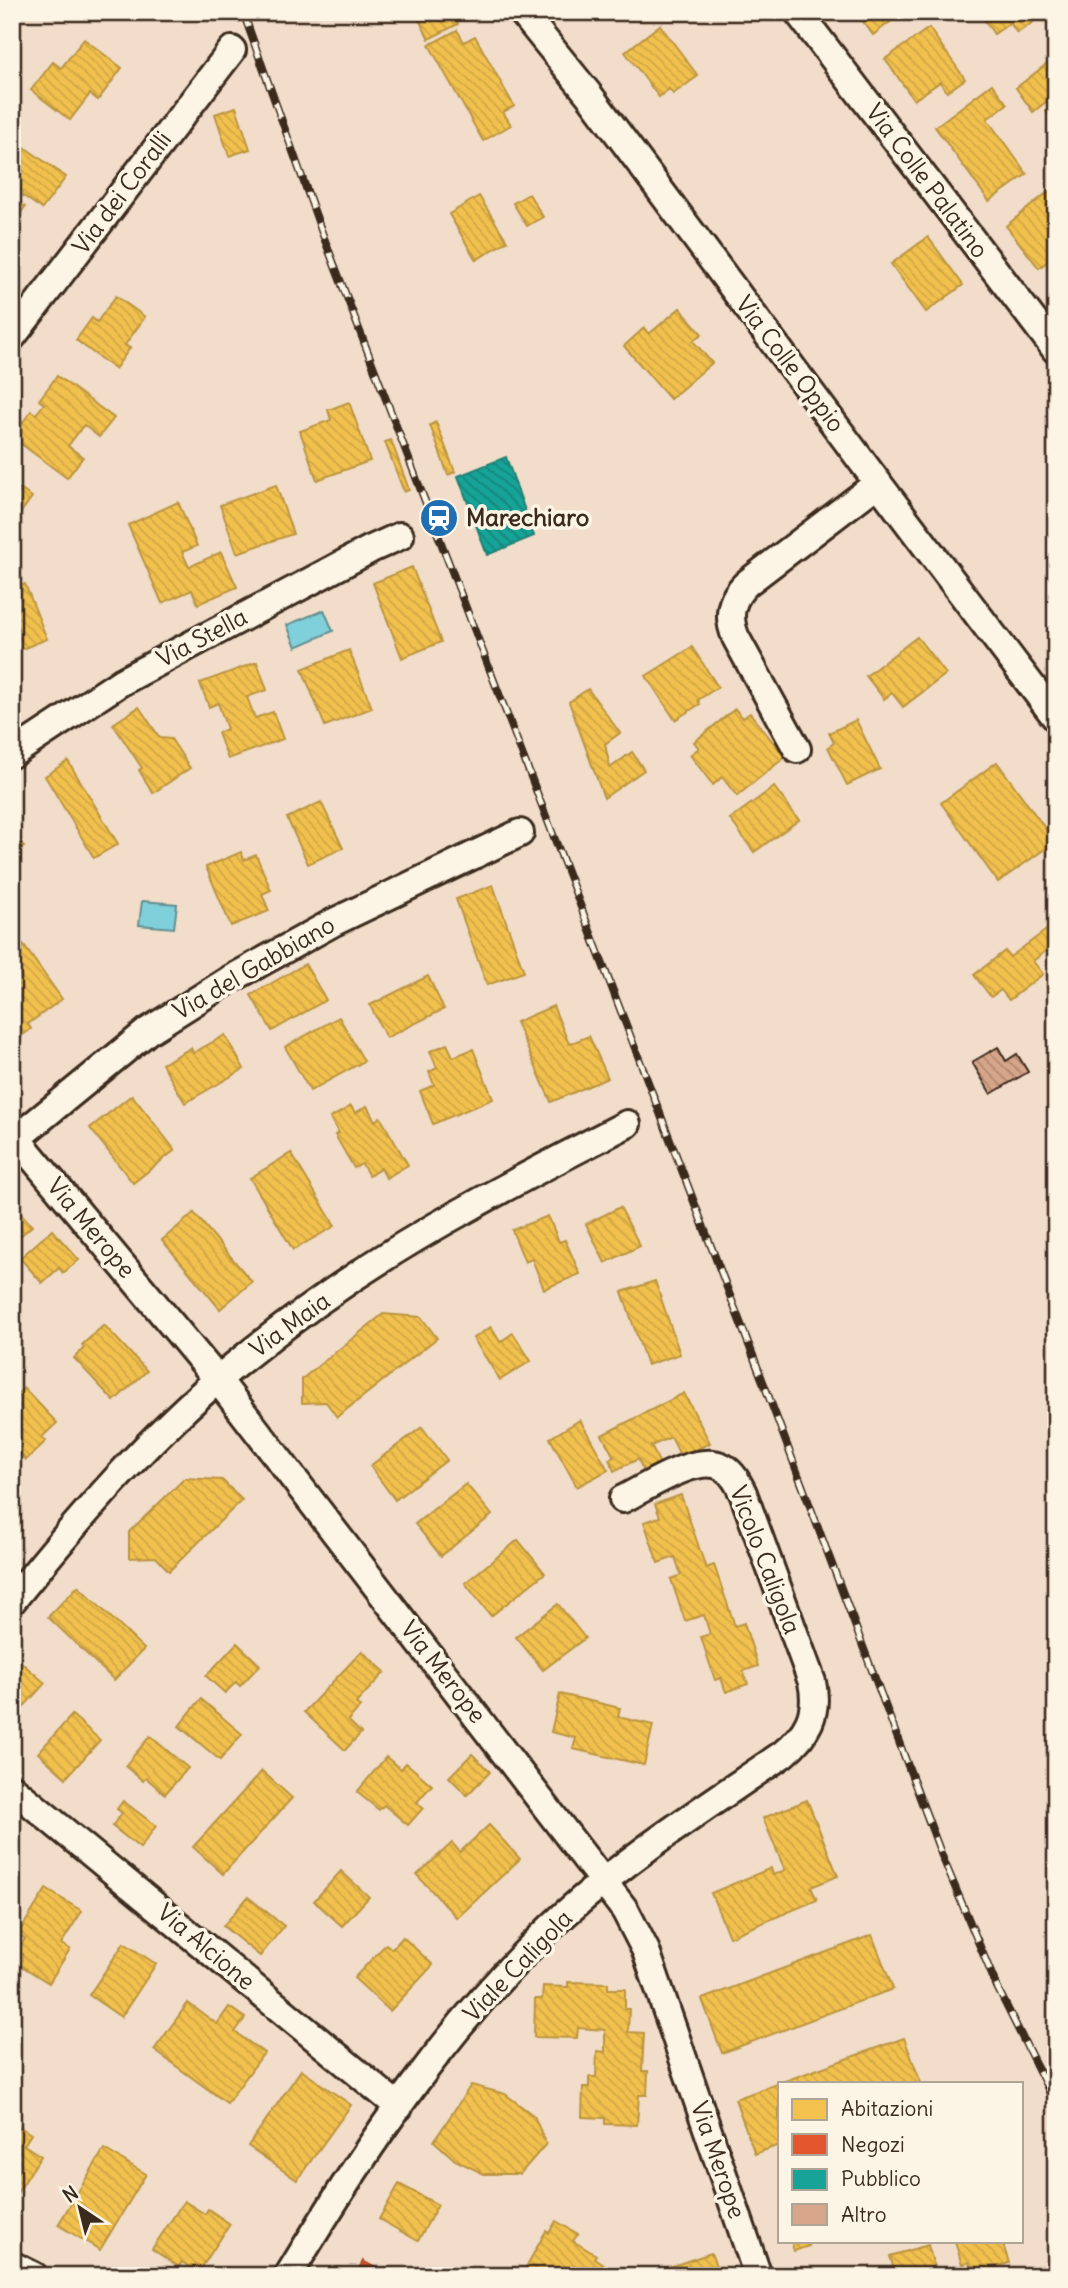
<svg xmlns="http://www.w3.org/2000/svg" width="1068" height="2288" font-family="Delius,sans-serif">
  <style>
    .water { fill: #7fd0da; stroke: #648e8f; stroke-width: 2 }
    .homes { fill: url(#homes-back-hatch); stroke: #bb9440; stroke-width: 2 }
    .shops { fill: url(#shops-back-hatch); stroke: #b14a29; stroke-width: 2 }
    .public { fill: url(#public-back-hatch); stroke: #227f73; stroke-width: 2 }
    .building { fill: url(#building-back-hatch); stroke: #3b2a1e; stroke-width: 2 }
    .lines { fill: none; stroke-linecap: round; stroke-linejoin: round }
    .minor-casing { stroke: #3b2a1e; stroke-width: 32 }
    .minor { stroke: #fcf5e5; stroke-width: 26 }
    .rail-casing { stroke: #3b2a1e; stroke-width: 8 }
    .rail { stroke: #fcf5e5; stroke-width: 5; stroke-dasharray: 16; stroke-linecap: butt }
    .labels { text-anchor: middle; stroke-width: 7; stroke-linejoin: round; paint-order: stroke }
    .street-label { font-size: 24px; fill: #3b2a1e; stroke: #fcf5e5 }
    .poi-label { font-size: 24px; font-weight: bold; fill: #3b2a1e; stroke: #fcf5e5; text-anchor: start }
  </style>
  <defs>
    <pattern id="homes-back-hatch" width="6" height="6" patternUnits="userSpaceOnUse" patternTransform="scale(1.75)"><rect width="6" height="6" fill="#f2c14e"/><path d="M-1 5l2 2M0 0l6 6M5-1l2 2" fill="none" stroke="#d0a644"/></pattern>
    <pattern id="shops-back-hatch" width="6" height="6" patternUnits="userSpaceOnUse" patternTransform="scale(1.75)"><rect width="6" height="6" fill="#e4572e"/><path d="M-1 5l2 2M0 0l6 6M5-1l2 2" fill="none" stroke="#ba4827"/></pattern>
    <pattern id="public-back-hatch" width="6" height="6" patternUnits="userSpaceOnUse" patternTransform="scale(1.75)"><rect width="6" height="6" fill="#17a398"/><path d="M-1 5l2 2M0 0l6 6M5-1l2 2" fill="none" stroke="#16857b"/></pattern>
    <pattern id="building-back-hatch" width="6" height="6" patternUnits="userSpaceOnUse" patternTransform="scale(1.75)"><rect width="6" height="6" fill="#d7a68a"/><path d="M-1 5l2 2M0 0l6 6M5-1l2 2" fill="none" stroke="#b08770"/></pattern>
  </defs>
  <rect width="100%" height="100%" fill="#f1ddca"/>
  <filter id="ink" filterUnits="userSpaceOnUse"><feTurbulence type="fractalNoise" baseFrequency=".0143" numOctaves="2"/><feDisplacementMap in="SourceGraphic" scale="14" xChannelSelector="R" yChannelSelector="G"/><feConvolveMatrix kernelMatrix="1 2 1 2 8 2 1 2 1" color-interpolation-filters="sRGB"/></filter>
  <g filter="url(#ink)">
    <!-- water -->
    <g class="water">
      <path d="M324,610L333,631L296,647L287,625Z"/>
      <path d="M142,901L177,904L174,928L139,925Z"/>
    </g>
    <!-- homes -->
    <g class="homes">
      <path d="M415,12H452L458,24L429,39Z"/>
      <path d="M856,12H903L873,35Z"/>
      <path d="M979,12H1039L1042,16L1017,33L1010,23L994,34Z"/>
      <path d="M660,25L698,76L673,94L669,89L659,97L625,52Z"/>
      <path d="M929,28L965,79L947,92L940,82L914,100L885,59Z"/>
      <path d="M457,30L464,42L475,36L514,106L503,112L511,125L483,141L429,45Z"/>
      <path d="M84,39L122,68L98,100L90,94L70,120L31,90L53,62L61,68Z"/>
      <path d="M1053,59L1056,63V94L1033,112L1016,88Z"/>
      <path d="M992,84L1007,104L987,119L1027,174L989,201L935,127Z"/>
      <path d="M1056,104V123L1046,111Z"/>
      <path d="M236,107L250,149L229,156L215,114Z"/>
      <path d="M23,146L66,177L42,209L12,188V160Z"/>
      <path d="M1048,192L1056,201V255L1039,268L1006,226Z"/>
      <path d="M529,194L543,217L527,226L513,203Z"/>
      <path d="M479,196L507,241L476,260L449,214Z"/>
      <path d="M12,198L25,207L12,225Z"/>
      <path d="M928,237L963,285L926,312L891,264Z"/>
      <path d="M116,296L145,317L125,345L130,348L115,369L76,340L92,318L97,322Z"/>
      <path d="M680,308L702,334L693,341L712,363L670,399L624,346L644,328L649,334Z"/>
      <path d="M57,376L114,418L99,437L84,425L68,446L83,457L67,478L12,437L31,411L36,414L44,404L39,400Z"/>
      <path d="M349,402L370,461L317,480L300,431L331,420L328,410Z"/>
      <path d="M436,422L455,472L448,475L430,425Z"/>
      <path d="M391,440L409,490L404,492L385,442Z"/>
      <path d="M12,484L32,497L12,525Z"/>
      <path d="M276,485L293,534L237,553L220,505Z"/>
      <path d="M178,502L197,546L182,552L189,567L221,552L237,587L198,604L192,590L162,603L128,525Z"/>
      <path d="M412,567L441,642L402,658L373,583Z"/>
      <path d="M25,584L47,639L12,653V589Z"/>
      <path d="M917,637L946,674L903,707L892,693L884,699L866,676Z"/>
      <path d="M692,647L718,687L698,700L700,704L675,720L646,676Z"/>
      <path d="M349,650L372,708L325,726L302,669Z"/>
      <path d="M257,662L267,690L247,697L255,718L273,712L283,739L228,759L218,733L227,729L218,703L209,707L200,683Z"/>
      <path d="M588,689L620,733L605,744L610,768L632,752L644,770L604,798L569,702Z"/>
      <path d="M139,707L160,738L171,739L190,768L153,793L139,770L142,768L113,724Z"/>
      <path d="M735,709L743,718L750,713L785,757L737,796L722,777L713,785L690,755L699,748L694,742Z"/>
      <path d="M856,720L880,769L847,785L828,747L834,743L829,733Z"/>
      <path d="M68,761L118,844L94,858L45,776Z"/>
      <path d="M997,762L1055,842L998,882L941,803Z"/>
      <path d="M774,787L799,820L754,852L730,819Z"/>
      <path d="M321,802L343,848L308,864L287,818Z"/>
      <path d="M12,830L24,847L12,855Z"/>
      <path d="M241,852L244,860L256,855L271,890L262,894L269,911L231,926L206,867Z"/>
      <path d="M493,885L524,972L487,985L456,899Z"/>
      <path d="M1049,928L1056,936V943L1033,961L1043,974L1009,1000L1001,990L991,997L974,975L1005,951L1010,957Z"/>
      <path d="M20,940L62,999L28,1024L31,1029L12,1043V945Z"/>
      <path d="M305,964L326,1000L272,1031L251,995Z"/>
      <path d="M428,976L444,1009L386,1038L370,1005Z"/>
      <path d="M553,1006L569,1044L589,1036L608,1078L551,1102L516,1022Z"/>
      <path d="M339,1017L364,1061L310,1091L285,1047Z"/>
      <path d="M225,1035L244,1069L185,1103L162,1064L191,1048L193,1053Z"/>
      <path d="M447,1044L453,1057L473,1049L493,1099L433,1124L420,1091L434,1085L429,1072L437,1068L430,1051Z"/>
      <path d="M132,1095L175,1150L133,1183L90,1128Z"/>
      <path d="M351,1106L355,1113L367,1106L375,1121L380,1117L408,1165L386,1178L381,1168L369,1176L362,1164L354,1168L335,1135L339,1133L330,1118Z"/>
      <path d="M291,1153L335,1226L293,1250L250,1178Z"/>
      <path d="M12,1203L32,1226L12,1243Z"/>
      <path d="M620,1207L640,1246L605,1263L586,1224Z"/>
      <path d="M194,1213L252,1282L220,1309L162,1240Z"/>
      <path d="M548,1216L559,1242L565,1240L580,1274L544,1289L532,1259L525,1262L512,1230Z"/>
      <path d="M52,1230L79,1260L63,1273L59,1268L42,1283L20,1258Z"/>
      <path d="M655,1281L680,1354L647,1365L622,1292Z"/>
      <path d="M383,1314L421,1317L437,1338L337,1417L326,1402L302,1403V1379Z"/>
      <path d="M104,1325L147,1371L114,1401L74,1358L84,1348L82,1345Z"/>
      <path d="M491,1327L500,1342L513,1333L531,1361L500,1380L473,1338Z"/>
      <path d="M24,1388L57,1423L42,1437L46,1441L26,1460L12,1445V1398Z"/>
      <path d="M684,1393L710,1443L681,1457L671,1437L651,1446L660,1464L644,1472L638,1459L614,1471L609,1459L614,1457L602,1435Z"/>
      <path d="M580,1420L608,1470L577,1487L550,1438Z"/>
      <path d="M422,1427L447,1460L395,1500L370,1466Z"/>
      <path d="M185,1478L222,1480L242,1500L169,1571L156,1557L129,1558V1532Z"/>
      <path d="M466,1484L492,1515L441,1556L415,1524Z"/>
      <path d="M681,1495L706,1568L714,1565L735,1626L744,1623L758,1666L743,1671L748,1684L726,1692L721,1678L715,1680L701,1637L710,1634L704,1615L685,1621L671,1579L681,1575L675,1557L658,1563L644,1522L660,1517L655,1504Z"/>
      <path d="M518,1540L545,1573L491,1616L465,1583Z"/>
      <path d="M78,1586L144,1649L114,1680L48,1617Z"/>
      <path d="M558,1604L585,1638L543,1670L516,1637Z"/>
      <path d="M237,1643L260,1665L240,1686L236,1682L225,1693L206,1676Z"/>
      <path d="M362,1651L385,1672L356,1703L360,1707L348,1720L361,1733L345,1750L304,1712Z"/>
      <path d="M15,1657L45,1683L12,1720V1660Z"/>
      <path d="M560,1694L620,1708L618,1717L653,1725L644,1765L573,1749L576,1738L551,1732Z"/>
      <path d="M201,1699L242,1734L220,1760L179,1726Z"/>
      <path d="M72,1715L100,1740L66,1778L38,1753Z"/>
      <path d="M150,1736L188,1768L165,1794L146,1778L143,1781L125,1766Z"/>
      <path d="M472,1754L490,1772L467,1795L449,1777Z"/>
      <path d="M386,1757L401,1769L406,1763L432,1785L417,1802L423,1808L408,1825L384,1805L379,1810L357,1792Z"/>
      <path d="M262,1771L292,1798L223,1874L193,1847Z"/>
      <path d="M807,1800L838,1876L811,1887L817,1900L729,1937L711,1893L771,1868L773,1875L785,1870L763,1818Z"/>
      <path d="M123,1801L156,1826L140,1848L112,1826L122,1813L117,1809Z"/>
      <path d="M489,1825L520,1859L457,1918L417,1875L452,1843L460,1852Z"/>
      <path d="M341,1871L369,1897L342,1926L314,1901Z"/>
      <path d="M46,1889L82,1911L61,1944L70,1949L49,1983L12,1960L25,1939L18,1934Z"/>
      <path d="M248,1897L284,1926L260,1956L223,1926Z"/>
      <path d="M872,1935L893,1989L722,2053L702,1999Z"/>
      <path d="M403,1937L433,1965L390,2011L354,1978L386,1944L392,1949Z"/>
      <path d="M124,1943L156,1964L121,2017L89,1995Z"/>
      <path d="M568,1982L608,1983V1989H625V2009H629L628,2032L644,2033L642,2071H648L647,2095H639L637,2125L605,2124V2118L582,2117L583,2087H589V2077H596L597,2051L605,2052V2030L578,2028L577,2038L534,2037L535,1999H542L543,1986L568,1987Z"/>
      <path d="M188,2003L217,2024L229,2007L245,2018L235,2032L264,2053L227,2103L154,2050Z"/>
      <path d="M904,2038L921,2083H779V2145L755,2154L735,2099Z"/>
      <path d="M301,2070L351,2105L297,2180L248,2146Z"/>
      <path d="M471,2085L505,2094L534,2116L546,2144L520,2174H484L455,2160L434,2141Z"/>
      <path d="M12,2122L31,2134L24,2145L41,2156L12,2201Z"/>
      <path d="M104,2149L146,2174L100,2250L58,2225Z"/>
      <path d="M399,2184L438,2205L418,2241L379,2219Z"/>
      <path d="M184,2201L205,2214L208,2209L230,2224L198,2273L182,2262L179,2267L152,2249Z"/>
      <path d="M556,2221L578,2234L573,2241L596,2255L594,2258L623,2276H536L525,2269L546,2231L549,2233Z"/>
      <path d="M791,2241H810L807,2242L809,2246L794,2251Z"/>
      <path d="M955,2241H1002L1009,2263L973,2274L969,2262L962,2265Z"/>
      <path d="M928,2245L937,2276H896L890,2256Z"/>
      <path d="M711,2253L720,2276H663L661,2270Z"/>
      <path d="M849,2269L851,2276H828Z"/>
    </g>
    <!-- shops -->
    <path class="shops" d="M363,2261L390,2276H355Z"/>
    <!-- public -->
    <path class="public" d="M506,457L534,536L487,555L458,476Z"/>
    <!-- building -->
    <path class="building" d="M998,1047L1006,1061L1017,1054L1028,1072L991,1094L972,1062Z"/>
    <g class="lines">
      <defs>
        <g id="minor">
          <path d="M522,12L590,96L878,483L1056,718"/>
          <path d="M798,12L1056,350"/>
          <path d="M12,337L232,50"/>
          <path d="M797,749L736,638C727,617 730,599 747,583L878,483"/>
          <path d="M12,754L121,682L371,549L400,536"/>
          <path d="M12,1133L218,1380L625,1910L646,1951L758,2276"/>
          <path d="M12,1142L148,1031L229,980L334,922L520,833"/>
          <path d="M12,1601C79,1518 152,1433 234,1366C307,1306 389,1251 472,1206C523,1177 575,1151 627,1124"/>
          <path d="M12,1788L399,2107"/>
          <path d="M12,2265L34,2276"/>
          <path d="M288,2276C366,2147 453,2016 565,1914C632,1854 709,1805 783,1754C807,1734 819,1714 812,1682L743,1493C738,1483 733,1473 723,1467C697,1453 647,1487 623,1499"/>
        </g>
      </defs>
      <!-- minor casing -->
      <use href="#minor" class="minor-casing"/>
      <!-- minor -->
      <use href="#minor" class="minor"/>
      <defs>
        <path id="rail" d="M243,12L321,230L767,1392L942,1856L997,1987L1056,2105"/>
      </defs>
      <!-- rail casing -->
      <use href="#rail" class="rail-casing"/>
      <!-- rail -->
      <use href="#rail" class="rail"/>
    </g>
  </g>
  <!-- icons -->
  <defs>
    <symbol id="station-disc" viewBox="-11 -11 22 22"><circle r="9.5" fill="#1f6fb2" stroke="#fcf5e5"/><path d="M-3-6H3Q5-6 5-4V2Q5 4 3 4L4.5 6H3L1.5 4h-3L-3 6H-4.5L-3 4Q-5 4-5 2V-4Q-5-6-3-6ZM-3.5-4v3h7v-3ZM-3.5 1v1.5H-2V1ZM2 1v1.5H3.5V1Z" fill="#fff"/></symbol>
  </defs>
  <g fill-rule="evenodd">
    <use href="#station-disc" x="417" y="496" width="44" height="44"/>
  </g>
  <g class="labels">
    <!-- street labels -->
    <g class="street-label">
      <text transform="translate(927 181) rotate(53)" y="8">Via Colle Palatino</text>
      <text transform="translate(122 193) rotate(-53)" y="8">Via dei Coralli</text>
      <text transform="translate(790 364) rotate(53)" y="8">Via Colle Oppio</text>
      <text transform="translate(202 638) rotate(-28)" y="8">Via Stella</text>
      <text transform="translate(254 968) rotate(-30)" y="8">Via del Gabbiano</text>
      <text transform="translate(91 1228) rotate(50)" y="8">Via Merope</text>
      <text transform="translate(290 1325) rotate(-36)" y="8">Via Maia</text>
      <text transform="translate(765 1560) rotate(69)" y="8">Vicolo Caligola</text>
      <text transform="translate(443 1672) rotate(52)" y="8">Via Merope</text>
      <text transform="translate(206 1947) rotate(40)" y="8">Via Alcione</text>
      <text transform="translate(518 1966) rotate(-46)" y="8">Viale Caligola</text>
      <text transform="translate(718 2160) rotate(71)" y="8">Via Merope</text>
    </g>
    <!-- poi labels -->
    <g class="poi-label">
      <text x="466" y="526">Marechiaro</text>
    </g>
  </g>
  <!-- margin -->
  <rect width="1068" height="2288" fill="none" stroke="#fcf5e5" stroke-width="42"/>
  <rect x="21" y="21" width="1026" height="2246" fill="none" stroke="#3b2a1e" stroke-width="2.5" filter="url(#ink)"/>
  <!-- legend -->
  <rect x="778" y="2082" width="245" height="161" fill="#fcf5e5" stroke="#afa495" stroke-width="2"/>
  <rect x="792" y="2099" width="35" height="21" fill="#f2c14e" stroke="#afa495" stroke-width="2"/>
  <text x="841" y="2116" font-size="21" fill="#3b2a1e">Abitazioni</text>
  <rect x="792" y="2134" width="35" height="21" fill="#e4572e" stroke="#afa495" stroke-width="2"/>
  <text x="841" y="2152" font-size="21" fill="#3b2a1e">Negozi</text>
  <rect x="792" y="2169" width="35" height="21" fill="#17a398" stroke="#afa495" stroke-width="2"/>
  <text x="841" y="2186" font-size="21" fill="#3b2a1e">Pubblico</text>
  <rect x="792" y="2204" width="35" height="21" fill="#d7a68a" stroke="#afa495" stroke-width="2"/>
  <text x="841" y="2222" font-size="21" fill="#3b2a1e">Altro</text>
  <!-- north arrow -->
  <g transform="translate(80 2208) rotate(325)" stroke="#fcf5e5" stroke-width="5" paint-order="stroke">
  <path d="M0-5L12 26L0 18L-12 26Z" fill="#3b2a1e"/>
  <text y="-10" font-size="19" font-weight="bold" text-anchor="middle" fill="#3b2a1e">N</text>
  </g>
</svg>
